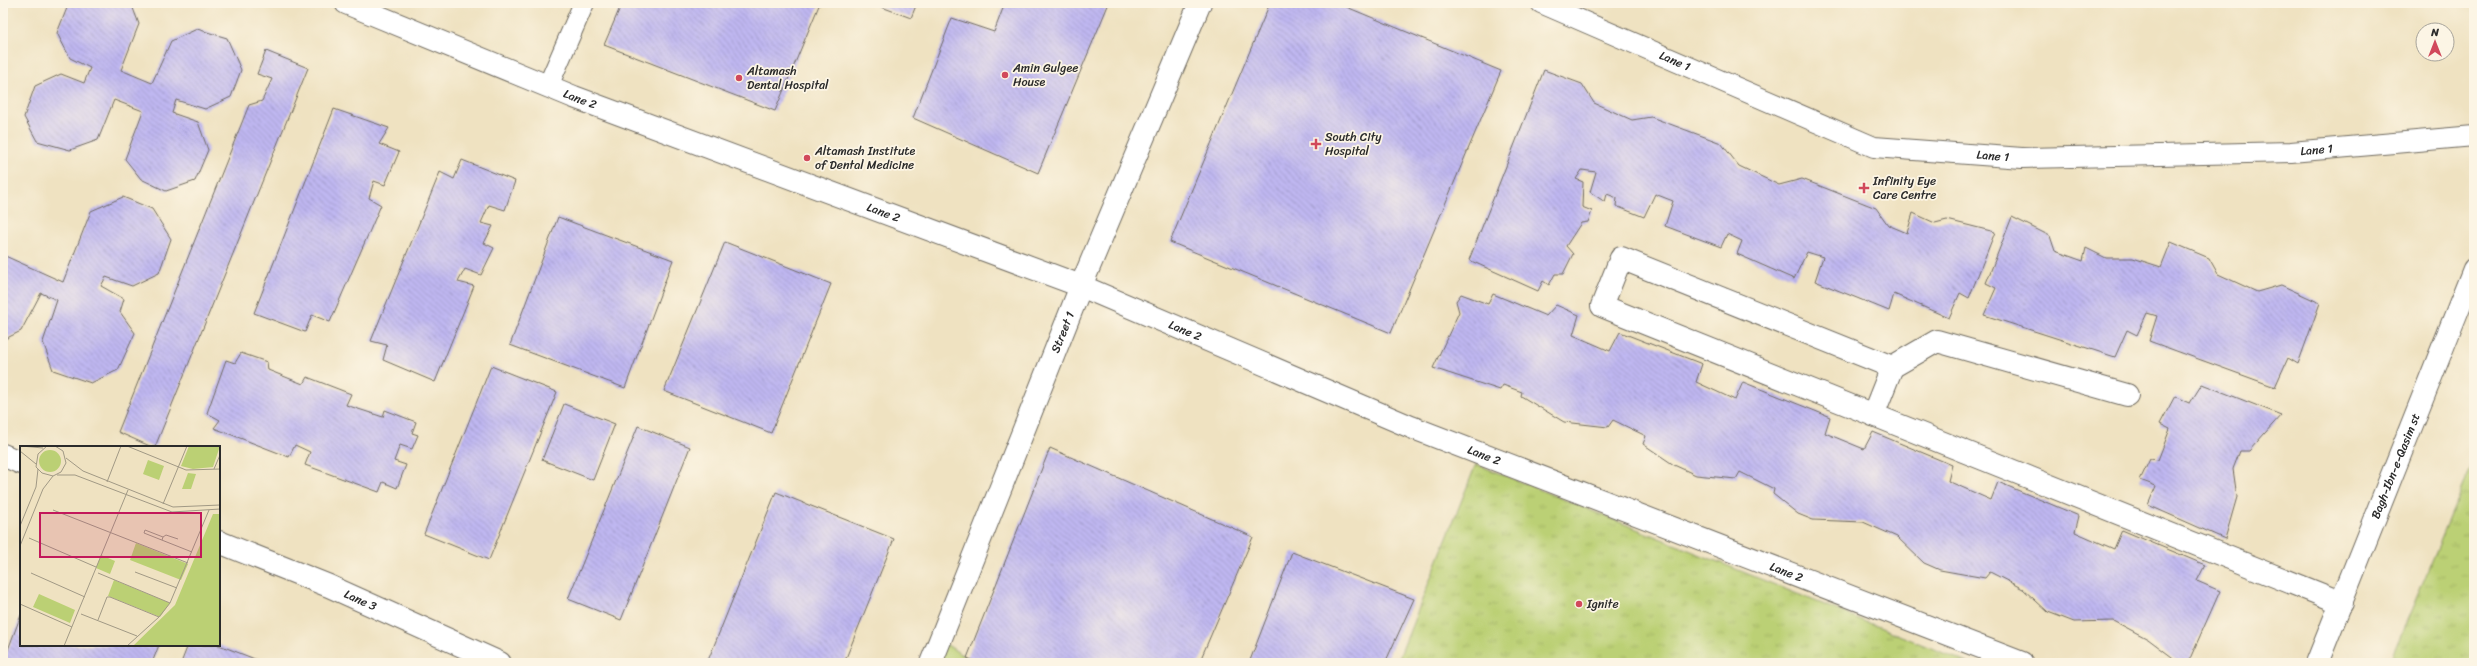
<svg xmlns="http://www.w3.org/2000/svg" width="2477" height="666" font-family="Sriracha,sans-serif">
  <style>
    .grass { fill: #bbd074; stroke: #737e50 }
    .park { fill: url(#park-tufts); stroke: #737e50 }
    .building { fill: url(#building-back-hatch) }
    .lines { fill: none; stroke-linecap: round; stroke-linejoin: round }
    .service-casing { stroke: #706b60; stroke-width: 22 }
    .minor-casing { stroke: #706b60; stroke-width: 24 }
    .tertiary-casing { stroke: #706b60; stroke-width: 24 }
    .service { stroke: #fff; stroke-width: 20 }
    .minor { stroke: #fff; stroke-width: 22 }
    .tertiary { stroke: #fff; stroke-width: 22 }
    .poi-dot { fill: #d1495b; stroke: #fcf5e5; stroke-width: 1.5 }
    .labels { text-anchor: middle; stroke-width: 3.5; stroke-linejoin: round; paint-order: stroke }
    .street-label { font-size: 12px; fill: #2b2b2b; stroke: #fcf5e5 }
    .poi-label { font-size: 12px; fill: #2b2b2b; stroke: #fcf5e5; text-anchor: start }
    .inset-road { fill: none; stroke: #a19985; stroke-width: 1 }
    .view { fill: #c2185b; fill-opacity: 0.15; stroke: #c2185b; stroke-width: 2 }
    .inset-edge { fill: none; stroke: #2b2b2b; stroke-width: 2 }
  </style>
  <defs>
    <pattern id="park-tufts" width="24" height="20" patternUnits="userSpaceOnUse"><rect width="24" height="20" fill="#bbd074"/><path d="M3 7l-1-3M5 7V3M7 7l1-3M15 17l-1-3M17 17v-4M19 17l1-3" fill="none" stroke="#a1b365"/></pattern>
    <pattern id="building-back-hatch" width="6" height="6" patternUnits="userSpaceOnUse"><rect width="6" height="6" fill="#bfb7f1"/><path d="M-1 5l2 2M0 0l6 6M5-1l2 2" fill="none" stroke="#9b95c3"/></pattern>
  </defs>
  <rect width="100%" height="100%" fill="#fcf5e5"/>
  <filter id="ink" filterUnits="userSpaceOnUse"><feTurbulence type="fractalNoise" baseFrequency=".025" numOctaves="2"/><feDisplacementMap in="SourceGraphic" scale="8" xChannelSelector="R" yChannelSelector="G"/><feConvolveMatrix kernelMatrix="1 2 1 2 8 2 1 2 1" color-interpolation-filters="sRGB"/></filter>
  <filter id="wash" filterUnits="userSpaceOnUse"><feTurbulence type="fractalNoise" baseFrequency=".012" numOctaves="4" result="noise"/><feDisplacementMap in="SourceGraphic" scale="16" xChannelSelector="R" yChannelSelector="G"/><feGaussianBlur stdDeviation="0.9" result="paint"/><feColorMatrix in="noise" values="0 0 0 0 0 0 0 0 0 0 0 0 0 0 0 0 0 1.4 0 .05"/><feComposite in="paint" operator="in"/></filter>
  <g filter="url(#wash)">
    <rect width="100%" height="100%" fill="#efe2c1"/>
    <!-- grass -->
    <path class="grass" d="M941,641L967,658L979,663H933Z"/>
    <!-- park -->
    <g class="park">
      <path d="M2474,461V663H2389Z"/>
      <path d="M1476,464L1968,663H1397Z"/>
    </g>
    <g id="blocks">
      <!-- building -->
      <g class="building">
        <path d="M69,3H131L139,24L121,70L152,83L171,41L197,29L227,38L241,70L231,97L205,109L176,100L172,113L198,122L208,150L195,181L166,191L141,179L125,159L143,111L114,100L98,140L70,150L37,141L24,117L35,86L61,74L84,83L90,68L70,58L57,33Z"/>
        <path d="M622,3H820L775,111L604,45Z"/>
        <path d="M871,3H917L911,18Z"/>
        <path d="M1005,3H1109L1038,173L913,118L952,18L994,32Z"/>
        <path d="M1270,3H1337L1501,71L1391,333L1170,242Z"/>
        <path d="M266,51L308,68L155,447H152L118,432L249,105L262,101L272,79L257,74Z"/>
        <path d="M1544,70L1582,84L1594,103L1632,120L1651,117L1721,143L1739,166L1779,185L1802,179L1876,208L1888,225L1907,233L1913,213L1935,223L1947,220L1995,232L1969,298L1960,293L1949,318L1894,294L1889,311L1815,281L1823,257L1807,252L1794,279L1737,254L1742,241L1727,234L1721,247L1665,226L1673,201L1655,194L1644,217L1616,206L1617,198L1607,194L1605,202L1590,192L1596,172L1582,170L1576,179L1583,182L1582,207L1592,211L1588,222L1581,223L1566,246L1573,254L1563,274H1555L1549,285L1543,281L1538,291L1469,260Z"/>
        <path d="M334,109L389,128L379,144L399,152L385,185L374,181L369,198L381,205L330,322L312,315L305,332L254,313Z"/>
        <path d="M462,160L515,181L505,210L489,205L481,223L493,226L484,243L494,248L481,275L465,269L458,282L474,286L435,382L383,360L387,345L371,341L440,172L454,179Z"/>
        <path d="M123,197L152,209L171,239L159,273L132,286L106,277L101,286L124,299L120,312L135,333L118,370L91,383L53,370L43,342L57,300L41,293L21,331L3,340V255L63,282L91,211Z"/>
        <path d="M558,217L673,260L625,388L510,345Z"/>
        <path d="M2012,217L2050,236L2055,251L2083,261L2086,248L2106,258H2133L2161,267L2171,242L2209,258L2218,274L2257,292L2281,285L2320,303L2298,364L2288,358L2275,387L2149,341L2157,316L2147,313L2137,335L2127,330L2115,357L1984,315L1996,288L1986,283Z"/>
        <path d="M725,242L831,284L771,433L664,391Z"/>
        <path d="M1461,294L1488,304L1493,294L1546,316L1556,305L1579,315L1573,335L1610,351L1620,332L1702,364L1696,382L1735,400L1743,382L1830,417L1825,433L1864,449L1873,432L1952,465L1948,481L1991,500L1998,482L2079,516L2075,532L2114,549L2122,530L2205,565L2197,581L2220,591L2188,663H2180L2148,639L2114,621L2074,622L2048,612L2023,589L1990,572L1985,578L1940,570L1924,563L1897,537L1863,522L1813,520L1798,514L1773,494L1774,489L1740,472L1736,479L1696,475L1674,465L1643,444L1646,436L1613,420L1608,427L1564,422L1521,396L1522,392L1503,385L1500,390L1433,368L1459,312L1456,301Z"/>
        <path d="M241,353L267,362L268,370L303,384L307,377L351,394L346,405L383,417L385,410L416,422L412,433L418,435L412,449L400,445L394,461L406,465L397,488L383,482L379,492L305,465L310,452L295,445L289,457L214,428L220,420L207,413L226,360L235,363Z"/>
        <path d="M491,366L557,392L489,560L424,534Z"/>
        <path d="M2202,384L2281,415L2249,451H2240L2233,469L2237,497L2225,539L2148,505L2156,486L2140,480L2150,459L2158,460L2170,429L2160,424L2175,396L2190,403Z"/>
        <path d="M564,404L615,424L593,480L542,460Z"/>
        <path d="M638,426L690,447L621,620L568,599Z"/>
        <path d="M1050,448L1253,537L1199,663H979L967,658Z"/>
        <path d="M776,492L894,539L844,663H707Z"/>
        <path d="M1292,552L1414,599L1385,663H1249Z"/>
        <path d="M21,615V645H159L152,663H3Z"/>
        <path d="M188,645H219L265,663H181Z"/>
      </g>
    </g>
  </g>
  <g filter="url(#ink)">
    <use href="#blocks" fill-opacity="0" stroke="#706b60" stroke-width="1"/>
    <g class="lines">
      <defs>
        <g id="service">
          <path id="s1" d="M1541,3L1874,147L2022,158L2291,152L2474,136"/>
          <path d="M548,86L584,3"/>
        </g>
        <g id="minor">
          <path id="s2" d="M346,3L574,97L1081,286L1411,427L2022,663"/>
          <path d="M1892,367L1937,341L2127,395"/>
          <path d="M1873,415L1892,367L1621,258L1602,306L2342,603"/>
          <path d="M3,455L21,463"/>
          <path id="s3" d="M219,542L329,586L500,663"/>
          <path id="s4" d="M931,663L1081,286L1200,3"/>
        </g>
        <g id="tertiary">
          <path id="s5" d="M2317,663L2474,269"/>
        </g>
      </defs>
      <!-- service casing -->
      <use href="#service" class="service-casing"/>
      <!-- minor casing -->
      <use href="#minor" class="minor-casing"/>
      <!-- tertiary casing -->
      <use href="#tertiary" class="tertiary-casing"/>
      <!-- service -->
      <use href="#service" class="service"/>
      <!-- minor -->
      <use href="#minor" class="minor"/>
      <!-- tertiary -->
      <use href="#tertiary" class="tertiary"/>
    </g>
  </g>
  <!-- markers -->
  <g class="poi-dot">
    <circle cx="1005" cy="75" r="4"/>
    <circle cx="739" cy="78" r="4"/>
    <path d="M1314 138h4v4h4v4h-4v4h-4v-4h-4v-4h4z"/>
    <circle cx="807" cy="158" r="4"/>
    <path d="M1862 182h4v4h4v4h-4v4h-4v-4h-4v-4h4z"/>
    <circle cx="1579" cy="604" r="4"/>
  </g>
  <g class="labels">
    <!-- street labels -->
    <g class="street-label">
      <text dy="4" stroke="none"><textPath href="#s1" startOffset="146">Lane 1</textPath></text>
      <text dy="4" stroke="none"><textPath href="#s2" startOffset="253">Lane 2</textPath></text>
      <text dy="4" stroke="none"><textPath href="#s1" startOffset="806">Lane 1</textPath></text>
      <text dy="4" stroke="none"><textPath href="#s1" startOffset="482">Lane 1</textPath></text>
      <text dy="4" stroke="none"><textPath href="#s2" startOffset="577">Lane 2</textPath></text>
      <text dy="4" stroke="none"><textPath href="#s2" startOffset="901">Lane 2</textPath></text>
      <text dy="4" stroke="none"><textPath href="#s4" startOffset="356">Street 1</textPath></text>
      <text dy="4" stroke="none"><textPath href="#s2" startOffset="1225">Lane 2</textPath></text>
      <text dy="4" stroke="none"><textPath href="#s5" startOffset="212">Bagh-Ibn-e-Qasim st</textPath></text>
      <text dy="4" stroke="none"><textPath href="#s2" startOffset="1549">Lane 2</textPath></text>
      <text dy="4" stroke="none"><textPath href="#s3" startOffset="153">Lane 3</textPath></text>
    </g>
    <!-- poi labels -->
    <g class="poi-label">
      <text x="1013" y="72">Amin Gulgee<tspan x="1013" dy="14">House</tspan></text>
      <text x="747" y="75">Altamash<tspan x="747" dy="14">Dental Hospital</tspan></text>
      <text x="1325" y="141">South City<tspan x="1325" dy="14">Hospital</tspan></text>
      <text x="815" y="155">Altamash Institute<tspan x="815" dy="14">of Dental Medicine</tspan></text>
      <text x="1873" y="185">Infinity Eye<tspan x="1873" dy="14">Care Centre</tspan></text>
      <text x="1587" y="608">Ignite</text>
    </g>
  </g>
  <!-- overview -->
  <g transform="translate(20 446)">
    <rect width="200" height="200" fill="#efe2c1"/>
    <path d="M169,0H200L193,21L173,23L161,20ZM19 15a11 11 0 1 1 22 0a11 11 0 1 1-22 0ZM128,14L144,20L139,34L123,28ZM168,27L176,28L171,43H162ZM81,109L95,115L90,128L76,122ZM19,148L55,164L50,177L13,161Z" fill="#bbd074"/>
    <path d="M193,68H200V200H113L155,159ZM116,97L168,118L161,134L110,114ZM94,134L150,157L140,171L88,150Z" fill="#bbd074"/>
    <path class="inset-road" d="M1,0L23,2M27,0L18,8L16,21L22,27L33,30L41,26L46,17L43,5L35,0M107,0L166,24L200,23M0,5L16,18M46,12L63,25L153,61L200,59M194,23L200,9M37,29H55L152,66L200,63M87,36L101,0M143,58L167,0M33,64L168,117M0,80L16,41L18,23M143,91L146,89L158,93M9,92L76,121M142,94L143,91L125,84L124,87L172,106M0,100L23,43L33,30M115,126L157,142M11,127L65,151M78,127L150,157M0,158L52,181M61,168L117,190M78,174L87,151H90L139,171M44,200L108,44M107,200L139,171L150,157L189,64"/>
    <path class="view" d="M20,67H181V111H20Z"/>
    <rect width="200" height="200" class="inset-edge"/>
  </g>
  <!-- margin -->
  <rect width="2477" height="666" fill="none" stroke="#fcf5e5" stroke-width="16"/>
  <!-- north arrow -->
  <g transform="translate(2435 42)"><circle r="19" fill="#fcf5e5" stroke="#a8a49b"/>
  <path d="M0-3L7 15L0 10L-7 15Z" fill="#d1495b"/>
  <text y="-6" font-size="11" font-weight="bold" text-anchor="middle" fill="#2b2b2b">N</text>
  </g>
</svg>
